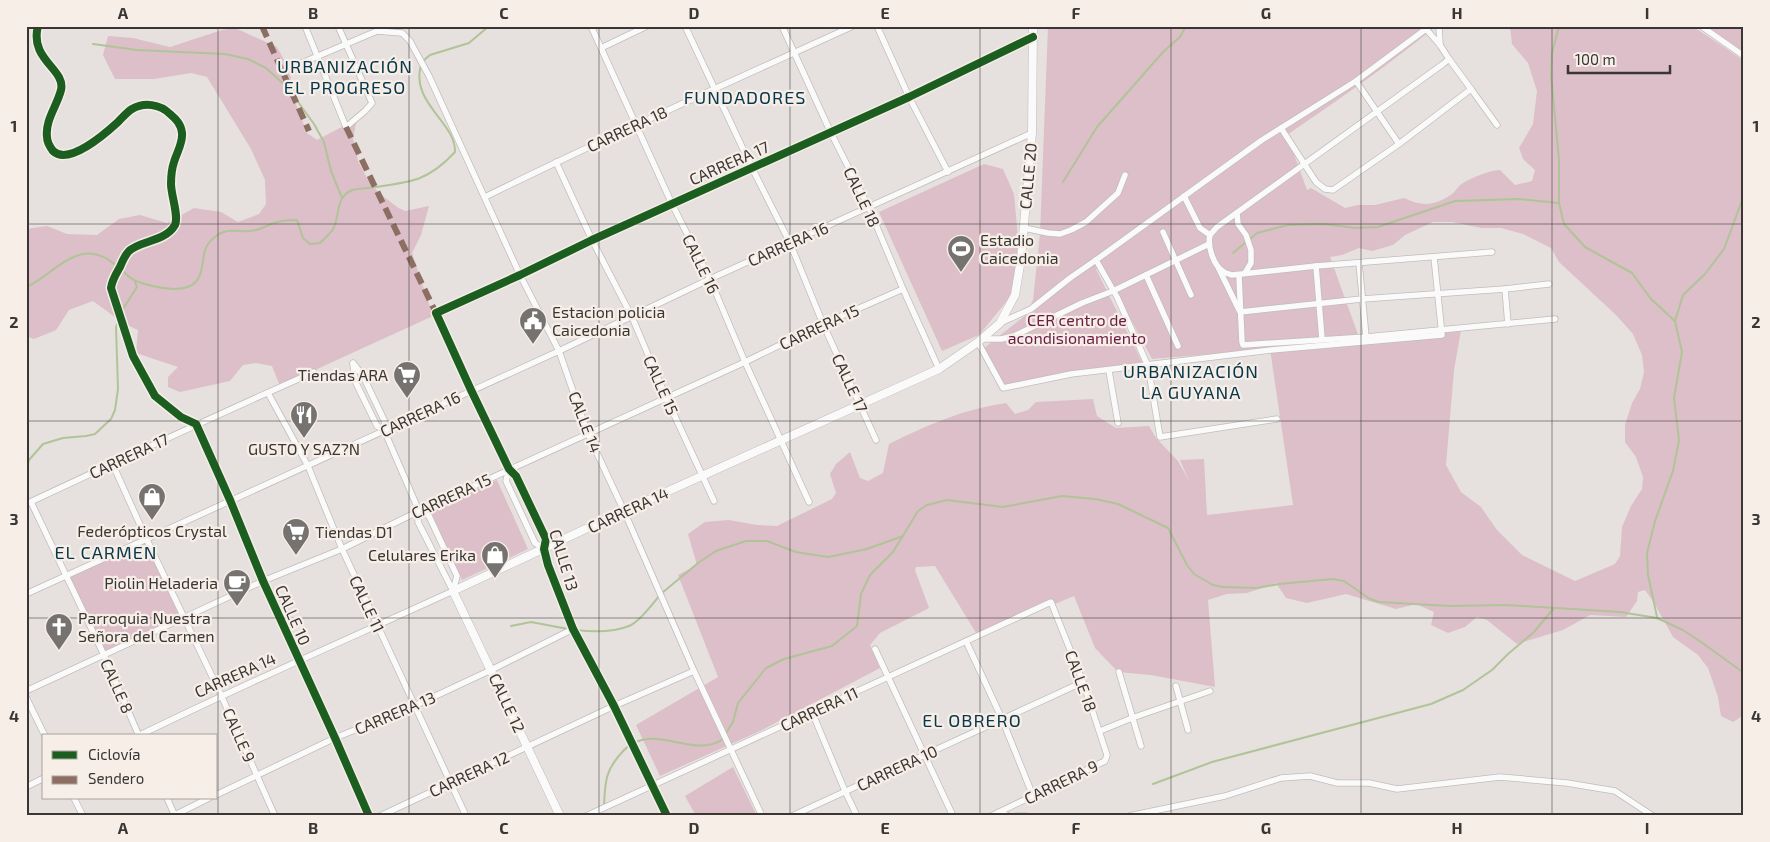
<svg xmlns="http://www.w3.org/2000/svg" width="1770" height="842" font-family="'Exo 2',sans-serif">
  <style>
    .green { fill: #dcbfc8; fill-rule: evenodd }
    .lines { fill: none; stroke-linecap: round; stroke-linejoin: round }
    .stream { stroke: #b1c498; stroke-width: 2 }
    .minor-casing { stroke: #c1bdbb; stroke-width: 7 }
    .secondary-casing { stroke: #c1bdbb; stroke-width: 9 }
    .minor { stroke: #fbfafa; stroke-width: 5.5 }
    .secondary { stroke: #fbfafa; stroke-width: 8 }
    .quiet { stroke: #8d6e63; stroke-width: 6; stroke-dasharray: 12 6; stroke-linecap: butt }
    .cycleway-casing { stroke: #f6eee7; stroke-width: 11 }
    .cycleway { stroke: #1b5e20; stroke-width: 8 }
    .grid { fill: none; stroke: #393634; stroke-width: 1; stroke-opacity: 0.55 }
    .labels { text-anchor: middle; stroke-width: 4.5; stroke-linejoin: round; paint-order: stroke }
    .street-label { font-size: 16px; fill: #393634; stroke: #f6eee7 }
    .poi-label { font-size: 16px; fill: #393634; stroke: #f6eee7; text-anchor: start }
    .park-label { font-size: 16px; fill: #6a1a43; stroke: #f6eee7 }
    .neighbourhood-label { font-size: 18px; letter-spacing: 1px; fill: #06374b; stroke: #f6eee7 }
    .neatline { fill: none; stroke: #393634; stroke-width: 2 }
    .grid-label { font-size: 16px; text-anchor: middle; font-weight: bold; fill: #393634 }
  </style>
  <rect width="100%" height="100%" fill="#e6e1de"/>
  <!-- green -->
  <g class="green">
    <path d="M1048,26H1436C1389,65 1338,100 1287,135L1307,190L1311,188L1345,208L1358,205H1375L1404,198C1422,207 1435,206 1452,194C1456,191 1458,186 1463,183C1474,177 1487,171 1500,170L1515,185L1532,181L1535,170L1523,159L1519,148L1533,124L1537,91L1528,63L1512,44L1510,26H1692L1721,45L1744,61V715L1733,722L1721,716L1718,697L1708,668L1698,655L1673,637L1653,601L1645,590L1638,592L1637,601L1626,617L1590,615L1563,630L1517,644L1487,620L1477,617L1465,627L1448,633L1431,625L1434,612L1416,604L1396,609L1346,594L1307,603L1286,598L1276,583L1247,593L1227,594L1208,600L1215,687L1151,675L1118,672L1095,648L1074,596L978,636L935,566L916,567L915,570L929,608L880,633L870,645L880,668L760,731L660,776L636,725L718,677L678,575L697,565L688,534L705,522L729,520L757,525L777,526L832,499L836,493L830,474L836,464L850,452L860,478L868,481L883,473L889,444C927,425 964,409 1006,403L1015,414L1028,410L1036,402L1093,399L1097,416L1116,428L1149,426L1156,438L1178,461L1189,481L1180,460L1204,459L1207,515L1293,505L1270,349L1152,359L1102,265L1096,269L1142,362L1071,372L1005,386L984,348L1026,315L1033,300L1040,234ZM1433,222H1452L1482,228H1501L1523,234L1551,248L1559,262L1616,315L1633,334L1642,355L1644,372L1640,389L1632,403L1625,425V442L1636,457L1643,477L1642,489L1631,506L1622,527L1620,556L1615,564L1575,581L1522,555L1497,530L1481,507L1461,492L1446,465L1454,370L1461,330L1360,340L1330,257L1342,255L1359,248L1372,251L1393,245L1405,235Z"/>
    <path d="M1704,26H1744V53Z"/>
    <path d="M235,28L277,47L289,69L296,104L307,133L317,140L357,119L353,138L358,161L368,180L379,193L397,207L405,211L429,206L421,235L412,253L433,316L280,386L272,366L256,363L243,365L230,381L180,392L168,387V377L178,367L136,353L138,330L123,323L93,301L69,310L56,330L34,339L26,336V229L47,226L67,234L97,235L119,219L140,215L167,223L194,208L221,212L238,222L259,214L266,204L265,180L251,149L207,77L191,73L154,79H115L103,55L108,36L133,38L170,47L222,30Z"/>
    <path d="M984,164L1003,169L1014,194L1019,249L1011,296L979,335L942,351L879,212Z"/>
    <path d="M497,480L528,549L462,580L430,510Z"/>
    <path d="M146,538L183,619L104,655L66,576Z"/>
    <path d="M733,767L757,816H696L685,796Z"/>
  </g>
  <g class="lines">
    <!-- stream -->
    <g class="stream">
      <path d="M1559,26L1552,53L1551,75L1559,160V203L1564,224L1585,247L1632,273L1651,299L1675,321L1682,352L1674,398L1679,440L1673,471L1655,521L1647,553L1648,575L1657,617"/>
      <path d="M93,44L137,50L225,54L248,59L266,68L288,88L314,124L324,142L331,171L342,198"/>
      <path d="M423,61L430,55L469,43L489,26"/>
      <path d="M1063,182L1097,127L1164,51L1180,37L1186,26"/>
      <path d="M1250,239L1257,233L1288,225L1323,224L1356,228L1378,227L1455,201L1519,199L1559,203"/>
      <path d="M1233,253L1246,242"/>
      <path d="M121,269C125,273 130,279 136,281C152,287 190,297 199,277C206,263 199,248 216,236C229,226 242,234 256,230C264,228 271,223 278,222C284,220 291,220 297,220L303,238L310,244L320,243C324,239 330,234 333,229C340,217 335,199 350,191C356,188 369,188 376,187C413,182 429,180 455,152C456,122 410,103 421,65"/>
      <path d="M26,287C32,285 37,281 43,277C69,258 88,241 117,266"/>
      <path d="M121,312L137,287L135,282"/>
      <path d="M1675,321L1683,295L1705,274L1724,249L1744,195"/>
      <path d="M26,470L29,460L43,444L63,438L86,436L95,434L111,419L115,410L118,389L116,327L119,319"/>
      <path d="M662,593L698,563L716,551L746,541H767L796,552L828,557L867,549L903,536"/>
      <path d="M511,626L531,622L568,629"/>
      <path d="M575,630C592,632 612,633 629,626C639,622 652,605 659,596"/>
      <path d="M725,735L733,722L738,703L766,668L784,659L832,646L857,626L861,594L870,575L893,552L918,511L927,505L947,500L1003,507L1062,496L1095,499L1118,504L1168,528L1187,565L1194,574L1213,585L1223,587L1257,588L1279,584L1333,579L1344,581L1370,599L1379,602L1450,606L1506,605L1620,612L1657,618L1683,630L1701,642L1744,673"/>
      <path d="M1153,784L1212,762L1431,704L1463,690L1492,670L1508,654L1534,632L1554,608"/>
      <path d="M604,807C605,781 605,770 624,750C652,721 694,760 723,739"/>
    </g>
    <defs>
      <g id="minor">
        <path d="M38,26C29,60 66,69 61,90C57,106 45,120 47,137C47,143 50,147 53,151C69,166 106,133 118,122C122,118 127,112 132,109C144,102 160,104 170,114C176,119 181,124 182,133C183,143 177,152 174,162C172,168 171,177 171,184C171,195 179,216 175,225C165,242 141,240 129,251C125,255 122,262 120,267C116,274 112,280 111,288L133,356L155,396L181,417L196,424L230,500L263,581L335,738L369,816"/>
        <path d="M305,26L346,127L365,111L372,103L338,26"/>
        <path d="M591,26L672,204L710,279L745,362L809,502"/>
        <path d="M685,26L752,168L790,243L823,324L876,440"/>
        <path d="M782,26L831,133L869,208L903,289L939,369"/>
        <path d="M877,26L909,97L948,172"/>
        <path d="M1439,26L1440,45"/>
        <path d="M1701,26L1744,56"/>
        <path d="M1426,29L1440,45L1449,59"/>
        <path d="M601,48L647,26"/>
        <path d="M283,71L377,31L402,33L410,41L429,76L520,275L559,351L588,434L624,511L694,671L762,816"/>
        <path d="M1356,81L1399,144"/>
        <path d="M1471,89L1497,125"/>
        <path d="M556,162L592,240L632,317L666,397L714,501"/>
        <path d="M1184,196L1200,228L1210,235L1217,227L1443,64L1449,59L1471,89L1399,144L1333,190L1325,189L1316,182L1281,128"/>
        <path d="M485,197C606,137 730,82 853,26"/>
        <path d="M1237,213L1238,224L1246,235L1251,250V263L1245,273"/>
        <path d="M1024,228L1048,233L1060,234L1071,230L1086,222L1118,193L1125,175"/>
        <path d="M1163,232L1191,295"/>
        <path d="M1210,235C1207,246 1214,267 1224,272C1227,274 1230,274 1232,275L1316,266L1492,252"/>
        <path d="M1096,260L1117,297L1148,366L1160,437L1277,419"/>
        <path d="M1359,263L1366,337"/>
        <path d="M1316,266L1322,339"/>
        <path d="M1219,269L1239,310"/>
        <path d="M1146,275L1178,346"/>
        <path d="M1239,276L1242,342L1243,345L1366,337L1555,319"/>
        <path d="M1505,289L1508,324"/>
        <path d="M1240,312L1362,299L1505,289L1549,284"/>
        <path d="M1000,323L1031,309L1070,278L1096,260L1262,140L1356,81L1430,26"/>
        <path d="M982,339H1001L1014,336L1082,303L1113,291L1209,244"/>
        <path d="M978,342L1003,388L1071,374L1271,350L1442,335L1434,257"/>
        <path d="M353,363L363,376L385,422L384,430L419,511L418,522L453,591"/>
        <path d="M353,364L355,381L377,426L384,430"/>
        <path d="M1109,371L1118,423"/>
        <path d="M268,393L308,466L342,549L466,816"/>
        <path d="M113,465L146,538L221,695L275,816"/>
        <path d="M509,469L506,481L535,543L544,549"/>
        <path d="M31,502L104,655L139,736"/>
        <path d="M26,504C122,459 217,415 314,372"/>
        <path d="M419,511L429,516L457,576L453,591"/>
        <path d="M26,594L559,351L710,279L1032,133"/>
        <path d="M966,641L1002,719L1033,796"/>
        <path d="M875,649L953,816"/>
        <path d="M1119,672L1141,746"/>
        <path d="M1176,686L1188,730"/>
        <path d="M26,691L263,581L342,549L419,511L745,362L823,324L903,289"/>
        <path d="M26,697L45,736"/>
        <path d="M812,712L845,791L857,816"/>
        <path d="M1100,731L1132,718L1210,691"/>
        <path d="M138,736C242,685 348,639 453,591"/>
        <path d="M26,787L44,778"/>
        <path d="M216,795L335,738L414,706L491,670L573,629"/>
        <path d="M74,798L83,816"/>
        <path d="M167,798L175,816"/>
        <path d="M999,812L1009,816"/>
        <path d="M173,816L209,798"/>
        <path d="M380,816L614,706L694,671"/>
        <path d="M586,816L1051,602L1083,682L1107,755L1105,761L991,816"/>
        <path d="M667,816L614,706L573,629L548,565L544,549L546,539L516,476L509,469L471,390L436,313L520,275L592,240L909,97L1033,37"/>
        <path d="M792,816L1083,682"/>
        <path d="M1016,816H1026"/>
        <path d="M1129,816L1225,796L1281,778L1310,776L1337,783H1369L1397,789L1500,777L1567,783L1615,791L1653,816"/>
      </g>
      <path id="secondary" d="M560,816L453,591L624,511L939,369L978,342L1000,323L1015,295L1021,259L1032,133L1033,26"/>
    </defs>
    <!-- minor casing -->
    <use href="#minor" class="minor-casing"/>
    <!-- secondary casing -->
    <use href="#secondary" class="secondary-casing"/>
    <!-- minor -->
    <use href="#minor" class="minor"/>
    <!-- secondary -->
    <use href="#secondary" class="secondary"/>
    <!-- quiet -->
    <g class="quiet">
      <path d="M262,26L309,131"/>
      <path d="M346,127L436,313"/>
    </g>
    <defs>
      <g id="cycleway">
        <path d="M38,26C29,60 66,69 61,90C57,106 45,120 47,137C47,143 50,147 53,151C69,166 106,133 118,122C122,118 127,112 132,109C144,102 160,104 170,114C176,119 181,124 182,133C183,143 177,152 174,162C172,168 171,177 171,184C171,195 179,216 175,225C165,242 141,240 129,251C125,255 122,262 120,267C116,274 112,280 111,288L133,356L155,396L181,417L196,424L230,500L263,581L335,738L369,816"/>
        <path d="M667,816L614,706L573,629L548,565L544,549L546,539L516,476L509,469L471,390L436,313L520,275L592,240L909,97L1033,37"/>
      </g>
    </defs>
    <!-- cycleway casing -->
    <use href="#cycleway" class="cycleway-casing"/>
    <!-- cycleway -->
    <use href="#cycleway" class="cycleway"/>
  </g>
  <!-- grid -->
  <path class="grid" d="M218,26V816M409,26V816M599,26V816M790,26V816M980,26V816M1171,26V816M1361,26V816M1552,26V816M26,224H1744M26,421H1744M26,618H1744"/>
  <!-- icons -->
  <defs>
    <symbol id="stadium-pin" viewBox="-11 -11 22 30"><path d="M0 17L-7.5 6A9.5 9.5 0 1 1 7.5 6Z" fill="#767270" stroke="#f6eee7"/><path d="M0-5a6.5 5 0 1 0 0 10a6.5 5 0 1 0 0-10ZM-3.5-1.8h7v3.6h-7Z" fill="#fff"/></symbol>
    <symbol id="civic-pin" viewBox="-11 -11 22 30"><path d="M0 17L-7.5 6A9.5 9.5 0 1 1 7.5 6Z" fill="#767270" stroke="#f6eee7"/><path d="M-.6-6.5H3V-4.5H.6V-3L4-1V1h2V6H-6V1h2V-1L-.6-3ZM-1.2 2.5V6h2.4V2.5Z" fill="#fff"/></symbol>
    <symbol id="supermarket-pin" viewBox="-11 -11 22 30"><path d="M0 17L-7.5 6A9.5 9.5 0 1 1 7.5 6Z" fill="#767270" stroke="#f6eee7"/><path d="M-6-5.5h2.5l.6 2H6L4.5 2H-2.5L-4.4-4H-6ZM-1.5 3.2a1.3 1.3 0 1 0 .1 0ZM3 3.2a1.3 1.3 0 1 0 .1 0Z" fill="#fff"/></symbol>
    <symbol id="restaurant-pin" viewBox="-11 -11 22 30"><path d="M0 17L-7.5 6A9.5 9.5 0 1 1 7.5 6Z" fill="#767270" stroke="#f6eee7"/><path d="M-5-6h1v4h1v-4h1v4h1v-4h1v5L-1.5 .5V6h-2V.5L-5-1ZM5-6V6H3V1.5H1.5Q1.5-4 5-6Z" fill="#fff"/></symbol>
    <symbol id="shop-pin" viewBox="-11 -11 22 30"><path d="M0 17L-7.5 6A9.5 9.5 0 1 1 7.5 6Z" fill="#767270" stroke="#f6eee7"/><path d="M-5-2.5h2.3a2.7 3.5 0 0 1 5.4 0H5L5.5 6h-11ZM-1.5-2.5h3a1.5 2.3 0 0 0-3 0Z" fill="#fff"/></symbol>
    <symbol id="cafe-pin" viewBox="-11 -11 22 30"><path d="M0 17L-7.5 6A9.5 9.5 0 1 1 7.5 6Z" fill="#767270" stroke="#f6eee7"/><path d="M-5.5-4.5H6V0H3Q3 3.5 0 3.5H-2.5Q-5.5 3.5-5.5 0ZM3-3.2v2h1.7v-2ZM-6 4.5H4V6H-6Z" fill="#fff"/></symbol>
    <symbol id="church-pin" viewBox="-11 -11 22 30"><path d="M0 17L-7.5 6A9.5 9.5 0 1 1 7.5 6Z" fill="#767270" stroke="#f6eee7"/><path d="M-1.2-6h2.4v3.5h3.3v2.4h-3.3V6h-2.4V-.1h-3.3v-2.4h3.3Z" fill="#fff"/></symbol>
  </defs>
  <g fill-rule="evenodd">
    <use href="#stadium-pin" x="945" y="233" width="32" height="43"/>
    <use href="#civic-pin" x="517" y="305" width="32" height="43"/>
    <use href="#supermarket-pin" x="391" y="359" width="32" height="43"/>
    <use href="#restaurant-pin" x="288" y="399" width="32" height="43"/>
    <use href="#shop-pin" x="136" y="481" width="32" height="43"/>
    <use href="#supermarket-pin" x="280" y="516" width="32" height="43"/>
    <use href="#shop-pin" x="479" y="539" width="32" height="43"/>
    <use href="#cafe-pin" x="221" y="567" width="32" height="43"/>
    <use href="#church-pin" x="43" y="611" width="32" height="43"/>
  </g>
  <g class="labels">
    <!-- street labels -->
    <g class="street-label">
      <text transform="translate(627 129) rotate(-25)" y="6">CARRERA 18</text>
      <text transform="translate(729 163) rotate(-24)" y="6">CARRERA 17</text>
      <text transform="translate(1028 176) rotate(-85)" y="6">CALLE 20</text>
      <text transform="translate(862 197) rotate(65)" y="6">CALLE 18</text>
      <text transform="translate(788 244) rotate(-24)" y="6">CARRERA 16</text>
      <text transform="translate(701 264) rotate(64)" y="6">CALLE 16</text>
      <text transform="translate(819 327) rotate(-25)" y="6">CARRERA 15</text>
      <text transform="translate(850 383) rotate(65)" y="6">CALLE 17</text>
      <text transform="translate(661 385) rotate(66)" y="6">CALLE 15</text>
      <text transform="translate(420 414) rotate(-25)" y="6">CARRERA 16</text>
      <text transform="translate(585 422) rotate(69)" y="6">CALLE 14</text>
      <text transform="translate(129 456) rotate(-25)" y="6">CARRERA 17</text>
      <text transform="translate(451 496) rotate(-25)" y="6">CARRERA 15</text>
      <text transform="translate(628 510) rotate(-25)" y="6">CARRERA 14</text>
      <text transform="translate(564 560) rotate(73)" y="6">CALLE 13</text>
      <text transform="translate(367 604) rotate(65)" y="6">CALLE 11</text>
      <text transform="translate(293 615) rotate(66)" y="6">CALLE 10</text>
      <text transform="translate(235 675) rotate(-24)" y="6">CARRERA 14</text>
      <text transform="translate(1081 681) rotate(70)" y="6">CALLE 18</text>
      <text transform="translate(117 686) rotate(66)" y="6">CALLE 8</text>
      <text transform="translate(507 703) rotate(65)" y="6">CALLE 12</text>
      <text transform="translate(819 709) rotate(-25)" y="6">CARRERA 11</text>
      <text transform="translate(395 713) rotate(-23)" y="6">CARRERA 13</text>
      <text transform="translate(239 735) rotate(66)" y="6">CALLE 9</text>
      <text transform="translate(897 768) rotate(-25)" y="6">CARRERA 10</text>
      <text transform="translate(469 774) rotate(-25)" y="6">CARRERA 12</text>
      <text transform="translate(1061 782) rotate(-26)" y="6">CARRERA 9</text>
    </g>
    <!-- poi labels -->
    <g class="poi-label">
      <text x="980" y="246">Estadio<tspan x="980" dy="18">Caicedonia</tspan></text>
      <text x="552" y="318">Estacion policia<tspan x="552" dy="18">Caicedonia</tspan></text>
      <text x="388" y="381" text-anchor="end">Tiendas ARA</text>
      <text x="304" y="455" text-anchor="middle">GUSTO Y SAZ?N</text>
      <text x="152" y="537" text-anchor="middle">Federópticos Crystal</text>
      <text x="315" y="538">Tiendas D1</text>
      <text x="476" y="561" text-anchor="end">Celulares Erika</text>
      <text x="218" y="589" text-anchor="end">Piolin Heladeria</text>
      <text x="78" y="624">Parroquia Nuestra<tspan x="78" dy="18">Señora del Carmen</tspan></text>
    </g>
    <!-- park labels -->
    <g class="park-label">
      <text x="1077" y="326">CER centro de<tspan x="1077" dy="18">acondisionamiento</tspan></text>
    </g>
    <!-- neighbourhood labels -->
    <g class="neighbourhood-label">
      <text x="345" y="73">URBANIZACIÓN<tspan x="345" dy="21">EL PROGRESO</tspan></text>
      <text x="745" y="104">FUNDADORES</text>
      <text x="1191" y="378">URBANIZACIÓN<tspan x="1191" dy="21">LA GUYANA</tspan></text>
      <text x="106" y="559">EL CARMEN</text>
      <text x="972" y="727">EL OBRERO</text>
    </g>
  </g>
  <!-- border -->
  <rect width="1770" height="842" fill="none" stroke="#f6eee7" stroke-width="55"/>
  <!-- legend -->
  <rect x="42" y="734" width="175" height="65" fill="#f6eee7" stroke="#aaa49f"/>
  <rect x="52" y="751" width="25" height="8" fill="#1b5e20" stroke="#aaa49f"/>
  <text x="88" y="760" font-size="15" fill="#393634">Ciclovía</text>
  <rect x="52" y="776" width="25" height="8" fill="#8d6e63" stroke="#aaa49f"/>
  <text x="88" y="784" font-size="15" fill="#393634">Sendero</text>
  <!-- scale -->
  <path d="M1568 65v8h102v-8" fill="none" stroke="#393634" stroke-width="2.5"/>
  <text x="1575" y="65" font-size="15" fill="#393634" stroke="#f6eee7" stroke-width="4" paint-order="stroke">100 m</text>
  <rect x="28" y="28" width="1714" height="786" class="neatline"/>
  <g class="grid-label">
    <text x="123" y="19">A</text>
    <text x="313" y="19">B</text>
    <text x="504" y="19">C</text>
    <text x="694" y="19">D</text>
    <text x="885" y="19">E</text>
    <text x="1076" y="19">F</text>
    <text x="1266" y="19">G</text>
    <text x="1457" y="19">H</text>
    <text x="1647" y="19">I</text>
    <text x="14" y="132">1</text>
    <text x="1756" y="132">1</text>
    <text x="14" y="328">2</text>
    <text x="1756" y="328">2</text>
    <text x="14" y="525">3</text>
    <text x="1756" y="525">3</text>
    <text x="14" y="722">4</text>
    <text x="1756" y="722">4</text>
    <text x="123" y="834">A</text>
    <text x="313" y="834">B</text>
    <text x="504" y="834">C</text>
    <text x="694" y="834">D</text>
    <text x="885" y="834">E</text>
    <text x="1076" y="834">F</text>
    <text x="1266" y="834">G</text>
    <text x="1457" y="834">H</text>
    <text x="1647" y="834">I</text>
  </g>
</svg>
